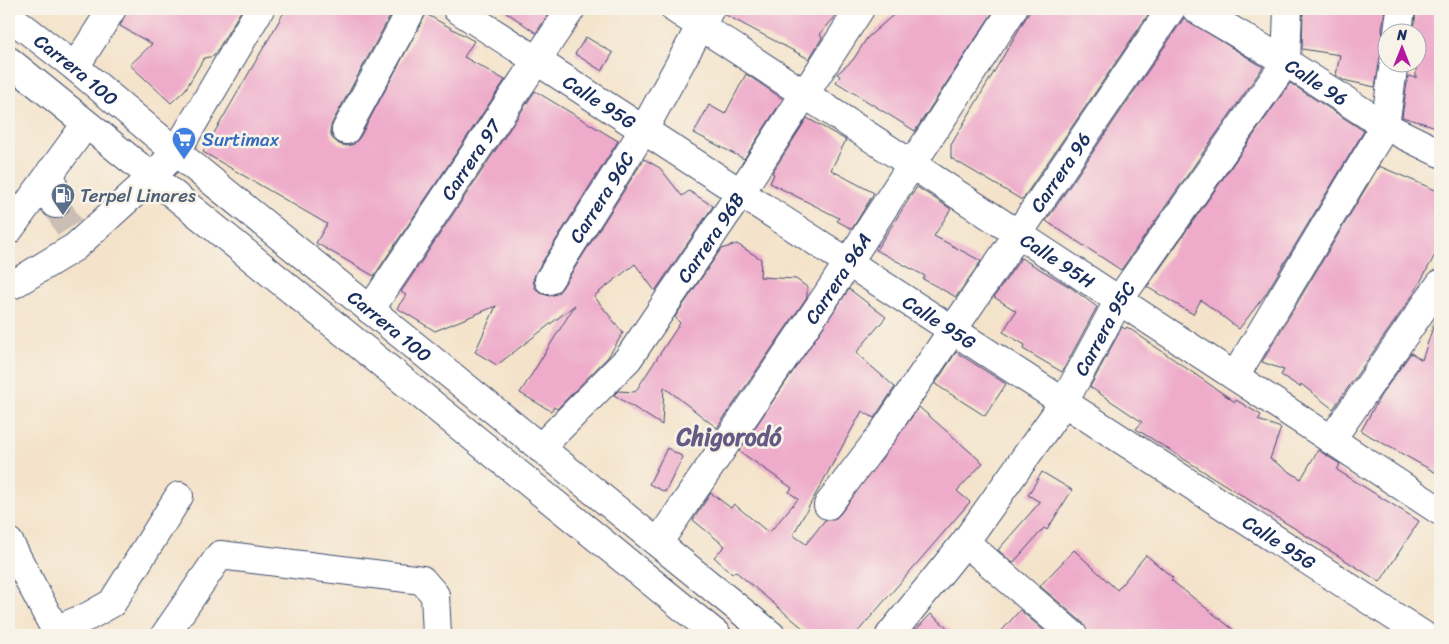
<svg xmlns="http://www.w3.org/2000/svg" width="1449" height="644" font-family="Sriracha,sans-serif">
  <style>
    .building { fill: #eeabca }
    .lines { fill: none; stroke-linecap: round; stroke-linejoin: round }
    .minor-tunnel { stroke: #c9bfb4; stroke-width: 28; stroke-dasharray: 28 14; stroke-linecap: butt }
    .minor-casing { stroke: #3c4a6e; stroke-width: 30 }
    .highway-casing { stroke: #3c4a6e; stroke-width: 30 }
    .minor { stroke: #fff; stroke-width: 28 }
    .highway { stroke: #fff; stroke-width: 28 }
    .labels { text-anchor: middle; stroke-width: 5; stroke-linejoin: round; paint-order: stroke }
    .street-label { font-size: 19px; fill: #1b2f5e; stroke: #f7f3e8 }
    .shop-label { font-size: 19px; fill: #366cbe; stroke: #f7f3e8; text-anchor: start }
    .service-label { font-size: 19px; fill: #4e5e75; stroke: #f7f3e8; text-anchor: start }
    .district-label { font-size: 24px; font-weight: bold; fill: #655a84; stroke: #f7f3e8 }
  </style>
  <rect width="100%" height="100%" fill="#f7f3e8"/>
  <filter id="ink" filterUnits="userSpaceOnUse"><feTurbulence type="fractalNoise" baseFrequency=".02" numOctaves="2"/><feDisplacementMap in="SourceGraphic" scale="10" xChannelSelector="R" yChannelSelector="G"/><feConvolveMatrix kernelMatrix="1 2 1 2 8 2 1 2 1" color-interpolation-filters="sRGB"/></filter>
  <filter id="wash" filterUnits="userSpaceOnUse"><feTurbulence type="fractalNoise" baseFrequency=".0096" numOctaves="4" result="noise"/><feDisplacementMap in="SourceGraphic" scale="20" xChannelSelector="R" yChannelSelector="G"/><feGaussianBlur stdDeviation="1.12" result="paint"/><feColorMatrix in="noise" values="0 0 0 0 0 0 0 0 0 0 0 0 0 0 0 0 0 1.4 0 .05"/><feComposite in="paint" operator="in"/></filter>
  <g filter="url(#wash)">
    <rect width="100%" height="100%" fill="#f4e3ca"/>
    <g id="blocks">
      <!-- building -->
      <g class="building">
        <path d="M127,9H242L214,56L204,58L185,90L171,103L130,65L152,44L120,26Z"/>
        <path d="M286,9H394L332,123L330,130L332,138L339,144L347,146L354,144L360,137L426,14L474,41L464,57L505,80L374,276L316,243L327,224L203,152Z"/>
        <path d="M502,9H552L536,33Z"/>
        <path d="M726,9H842L820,34L822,38L809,59L724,14Z"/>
        <path d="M900,9H995L915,131L836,82L840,76L837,74L853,60L867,38Z"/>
        <path d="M1031,9H1152L1022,200L951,158V145Z"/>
        <path d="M1303,9H1385L1382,30L1384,39L1375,87L1343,80L1336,75L1340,55L1302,49Z"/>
        <path d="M1416,9H1440V128L1402,117L1408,76L1416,78V32H1414Z"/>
        <path d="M1184,18L1263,67L1121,270L1046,221Z"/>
        <path d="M586,37L613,53L602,71L575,54Z"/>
        <path d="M746,74L783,99L744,159L694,133L709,105L725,114Z"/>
        <path d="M1290,83L1364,131L1265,295L1239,329L1201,300L1193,314L1147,287Z"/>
        <path d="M535,91L618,141L536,272L533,280L535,288L540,293L549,296L557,294L562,288L644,159L660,168L682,196L689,191L713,206L655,291L635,264L594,296L623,333L608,357L557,409L554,407L551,411L520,393L575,305L497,365L475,352L496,306L435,331L397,308L406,295L401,292Z"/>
        <path d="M807,118L846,140L831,170L874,193L852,229L837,221L839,218L770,183L774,174L772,173Z"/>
        <path d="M1379,166L1440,192V246L1413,295L1333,409L1301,384L1300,387L1281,375L1284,370L1262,362Z"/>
        <path d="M917,187L951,209L934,236L981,261L956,297L923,279L925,276L876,250Z"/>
        <path d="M737,244L761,259L760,277L796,279L807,287V297L717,428L664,387L662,425L614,395L618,391L635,392L680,323L675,317L721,249Z"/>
        <path d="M1021,258L1070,287L1097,307L1062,372L1023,349L1025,345L1003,332L1016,311L994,297Z"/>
        <path d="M849,289L886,317L856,353L895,387L874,418L862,411L793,535L806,544L825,520H834L840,514L919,407L983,463L957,491L970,502L855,635H811L735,571L732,574L714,557L725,546L693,520L711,493L731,508L734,504L769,533L798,499L789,492L792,488L739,451Z"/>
        <path d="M1437,315L1440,316V475L1361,431L1381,395L1411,353L1422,360Z"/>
        <path d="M1122,327L1125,329L1127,327L1235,402L1236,400L1261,415L1258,420L1281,428L1270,459L1301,479L1318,450L1340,464L1337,470L1419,521L1380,582L1136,429L1142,422L1090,387Z"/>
        <path d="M956,352L1006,384L985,416L935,384Z"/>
        <path d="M667,448L683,457L665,492L649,484Z"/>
        <path d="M1042,472L1072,490L1047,530L1044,528L1013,563L998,550L1040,502L1028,495Z"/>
        <path d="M1074,550L1117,590L1146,555L1173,578L1171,580L1240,635H1088L1083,623L1040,586Z"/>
        <path d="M1020,610L1049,635H998Z"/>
        <path d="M931,614L956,635H911Z"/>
      </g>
    </g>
  </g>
  <g filter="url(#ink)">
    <use href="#blocks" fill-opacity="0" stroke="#3c4a6e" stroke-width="1"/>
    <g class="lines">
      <!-- minor-tunnel -->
      <path class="minor-tunnel" d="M55,204L70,228"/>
      <defs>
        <g id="minor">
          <path id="s1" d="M457,9L1423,635"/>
          <path id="s2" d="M675,9L1440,511"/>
          <path id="s3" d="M1196,9L1286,62L1385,126L1440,153"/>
          <path d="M1398,32L1401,9"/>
          <path d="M75,67L112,9"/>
          <path d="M346,130L412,9"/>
          <path d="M51,171L55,204"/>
          <path d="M9,230L86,124"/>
          <path id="s4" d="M549,280L643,131L710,9"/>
          <path d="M9,284H14L75,247L152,177L176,152L260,9"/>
          <path id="s5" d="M370,310L571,9"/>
          <path d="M1235,376L1385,126L1394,62"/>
          <path d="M1331,440L1440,284"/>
          <path id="s6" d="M540,448L628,359L729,210L860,9"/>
          <path id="s7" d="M828,505L882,434L1171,9"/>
          <path d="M9,542L58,635"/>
          <path d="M965,542L1073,635"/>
          <path id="s8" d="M658,543L827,295L1013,9"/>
          <path d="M55,630L89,616L112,603L179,496"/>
          <path d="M165,635L220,555L422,580L435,595L437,635"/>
          <path id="s9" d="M890,635L965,542L1063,404L1119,300L1286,62L1288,9"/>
        </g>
        <g id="highway">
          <path id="s10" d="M9,16L75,67L176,152L771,635"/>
          <path d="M9,61L717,635"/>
        </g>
      </defs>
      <!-- minor casing -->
      <use href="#minor" class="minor-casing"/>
      <!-- highway casing -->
      <use href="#highway" class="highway-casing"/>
      <!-- minor -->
      <use href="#minor" class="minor"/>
      <!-- highway -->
      <use href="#highway" class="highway"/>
    </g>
  </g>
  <!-- icons -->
  <defs>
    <symbol id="supermarket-pin" viewBox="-11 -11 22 30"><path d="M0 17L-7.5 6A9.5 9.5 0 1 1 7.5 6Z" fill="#3f7fe0" stroke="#f7f3e8"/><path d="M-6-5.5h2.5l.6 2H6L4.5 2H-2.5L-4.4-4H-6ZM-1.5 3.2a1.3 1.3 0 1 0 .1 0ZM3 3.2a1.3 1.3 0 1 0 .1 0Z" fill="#fff"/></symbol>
    <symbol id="fuel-pin" viewBox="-11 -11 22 30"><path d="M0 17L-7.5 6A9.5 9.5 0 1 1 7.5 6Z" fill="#5c6f8a" stroke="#f7f3e8"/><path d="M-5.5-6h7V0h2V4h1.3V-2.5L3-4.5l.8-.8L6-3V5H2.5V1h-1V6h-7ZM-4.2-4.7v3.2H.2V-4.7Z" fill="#fff"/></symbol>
  </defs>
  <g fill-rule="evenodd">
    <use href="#supermarket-pin" x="170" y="125" width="28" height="38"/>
    <use href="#fuel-pin" x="49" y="181" width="28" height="38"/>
  </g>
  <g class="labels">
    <!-- street labels -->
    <g class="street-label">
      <text dy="7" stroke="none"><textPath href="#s10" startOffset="86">Carrera 100</textPath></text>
      <text dy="7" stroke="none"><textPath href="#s3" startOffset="141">Calle 96</textPath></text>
      <text dy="7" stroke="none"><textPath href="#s1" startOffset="170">Calle 95G</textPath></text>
      <text dy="7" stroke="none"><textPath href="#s5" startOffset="181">Carrera 97</textPath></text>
      <text dy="7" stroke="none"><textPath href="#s7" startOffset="406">Carrera 96</textPath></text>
      <text dy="7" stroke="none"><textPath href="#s4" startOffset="98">Carrera 96C</textPath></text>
      <text dy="7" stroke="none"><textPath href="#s6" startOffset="272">Carrera 96B</textPath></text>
      <text dy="7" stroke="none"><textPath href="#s2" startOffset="458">Calle 95H</textPath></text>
      <text dy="7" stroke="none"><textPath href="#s8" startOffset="320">Carrera 96A</textPath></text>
      <text dy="7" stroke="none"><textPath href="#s1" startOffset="575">Calle 95G</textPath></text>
      <text dy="7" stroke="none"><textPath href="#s10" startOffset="491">Carrera 100</textPath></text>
      <text dy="7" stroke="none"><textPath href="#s9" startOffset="375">Carrera 95C</textPath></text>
      <text dy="7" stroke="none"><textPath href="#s1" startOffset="980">Calle 95G</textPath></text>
    </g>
    <!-- shop labels -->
    <g class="shop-label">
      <text x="202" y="146">Surtimax</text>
    </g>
    <!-- service labels -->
    <g class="service-label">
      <text x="80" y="202">Terpel Linares</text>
    </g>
    <!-- district labels -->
    <g class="district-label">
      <text x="729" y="445">Chigorodó</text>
    </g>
  </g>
  <!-- margin -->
  <rect width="1449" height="644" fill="none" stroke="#f7f3e8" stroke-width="30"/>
  <!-- north arrow -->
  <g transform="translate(1402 48)"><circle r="24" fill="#f7f3e8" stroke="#9fa5b1"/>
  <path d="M0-4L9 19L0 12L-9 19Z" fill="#b5179e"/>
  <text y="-8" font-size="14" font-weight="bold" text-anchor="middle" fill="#1b2f5e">N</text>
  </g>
</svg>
